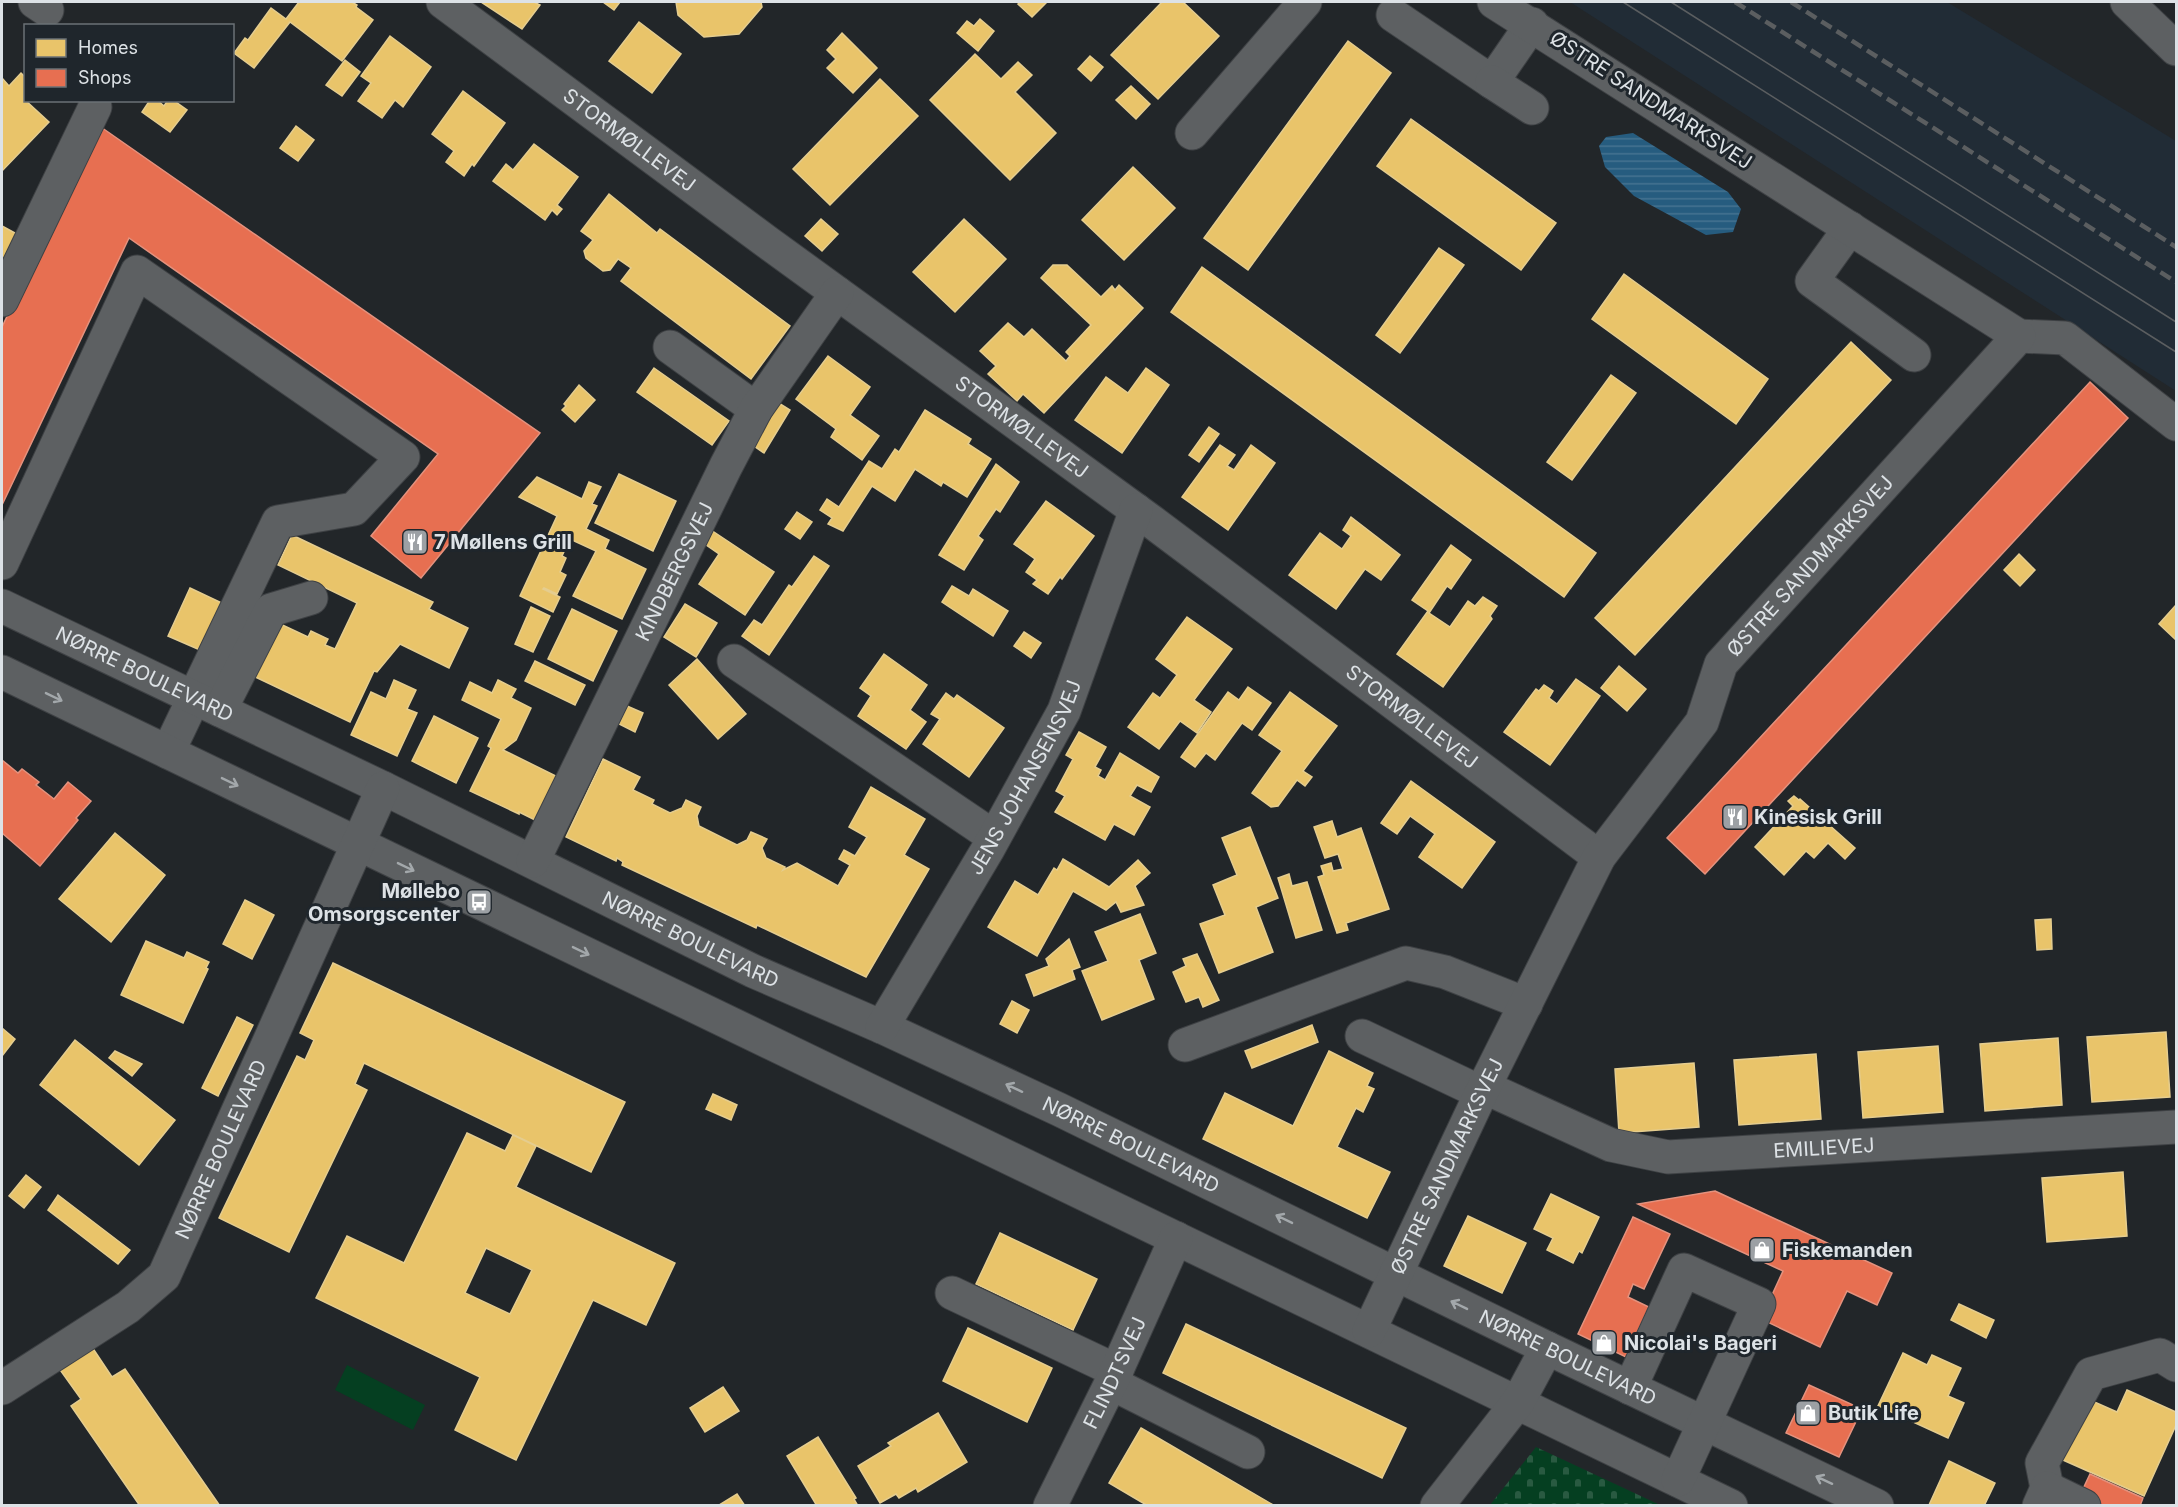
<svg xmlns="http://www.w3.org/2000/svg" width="2178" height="1507" font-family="Inter,sans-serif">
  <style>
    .built { fill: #212c36 }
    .cemetery { fill: url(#cemetery-stones) }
    .garden { fill: #053f21 }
    .water { fill: url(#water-rules) }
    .homes { fill: #e9c46a; stroke: #e5cd8f; stroke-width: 1.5; fill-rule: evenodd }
    .shops { fill: #e76f51; stroke: #e4927e; stroke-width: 1.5 }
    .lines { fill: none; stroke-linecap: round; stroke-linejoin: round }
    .minor-casing { stroke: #3e4144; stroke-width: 35 }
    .minor { stroke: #5d6062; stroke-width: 33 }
    .tram { stroke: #5b5e60; stroke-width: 1.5 }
    .rail { stroke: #5b5e60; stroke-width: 4.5; stroke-dasharray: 12 6; stroke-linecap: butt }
    .oneway { stroke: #a3a8ab }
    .labels { text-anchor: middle; stroke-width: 6; stroke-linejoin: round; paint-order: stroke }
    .street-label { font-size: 20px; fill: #dde2e6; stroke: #1f262c }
    .poi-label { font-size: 20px; font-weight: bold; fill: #dde2e6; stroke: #1f262c; text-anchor: start }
  </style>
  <defs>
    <pattern id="cemetery-stones" width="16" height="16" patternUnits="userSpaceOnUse" patternTransform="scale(1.5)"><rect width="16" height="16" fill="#053f21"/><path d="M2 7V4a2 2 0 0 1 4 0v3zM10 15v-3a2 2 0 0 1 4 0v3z" fill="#295a41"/></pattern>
    <pattern id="water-rules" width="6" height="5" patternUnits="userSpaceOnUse" patternTransform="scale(1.5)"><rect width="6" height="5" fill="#265c7f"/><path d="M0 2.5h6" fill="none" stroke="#457391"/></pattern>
  </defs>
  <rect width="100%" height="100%" fill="#222629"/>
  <!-- built -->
  <path class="built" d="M1570,2H1947L2176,141V391Z"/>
  <!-- cemetery -->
  <path class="cemetery" d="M1536,1447L1660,1505H1490Z"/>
  <!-- garden -->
  <path class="garden" d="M347,1365L425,1405L413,1430L335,1390Z"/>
  <!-- water -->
  <path class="water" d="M1633,133L1728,192L1741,209L1733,232L1706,235L1634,196L1605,167L1599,146L1606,137Z"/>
  <!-- homes -->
  <g class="homes">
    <path d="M299,2H352L357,5L356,7L373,20L342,61L290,22L254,68L234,53L245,38L248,40L271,8L286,19Z"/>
    <path d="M481,2H534L540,5L522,29Z"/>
    <path d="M603,2H620L614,10Z"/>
    <path d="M676,2H761L762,7L739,34L704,37L678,15Z"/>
    <path d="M1021,2H1044L1046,3L1032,17L1018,4Z"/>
    <path d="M1162,2H1183L1219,36L1158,99L1111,55Z"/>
    <path d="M980,19L994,31L978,51L957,33L967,21L974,26Z"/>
    <path d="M639,22L681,54L652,93L609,61Z"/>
    <path d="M842,33L877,68L853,93L827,68L836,59L827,50Z"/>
    <path d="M390,36L431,67L403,107L395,100L382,118L358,101L371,83L361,76Z"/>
    <path d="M1348,41L1391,73L1248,270L1204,238Z"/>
    <path d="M975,54L1001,79L1018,62L1032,75L1015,92L1056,133L1010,180L930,100Z"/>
    <path d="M1090,56L1103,67L1091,81L1078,69Z"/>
    <path d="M345,60L360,72L342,96L326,85Z"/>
    <path d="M21,73L26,78L24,99L49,122L2,171V78L9,86Z"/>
    <path d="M880,79L918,116L830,205L793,169Z"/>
    <path d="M1131,86L1150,104L1136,119L1116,100Z"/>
    <path d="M463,91L505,123L474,166L472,164L464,176L446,162L454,151L432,134Z"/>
    <path d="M150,100H157L164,106L168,100H173L187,110L170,132L142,112Z"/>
    <path d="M1411,119L1556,223L1521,270L1377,166Z"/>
    <path d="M296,126L314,140L298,161L280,148Z"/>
    <path d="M534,144L578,177L557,205L562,209L557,215L552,210L545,220L493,181L506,164L513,170Z"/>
    <path d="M1133,167L1175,208L1124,260L1082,220Z"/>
    <path d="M609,194L657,233L660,229L790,326L751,379L621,281L631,268L618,259L610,270L603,271L586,258L584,251L593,240L581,231Z"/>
    <path d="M821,219L838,234L822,251L805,236Z"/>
    <path d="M964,219L1006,259L955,312L913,272Z"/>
    <path d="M2,226L17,234L2,266Z"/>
    <path d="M1439,248L1464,265L1400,353L1376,335Z"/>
    <path d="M1053,265H1067L1101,297L1112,286L1115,290L1119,285L1143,308L1044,413L1023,394L1017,401L988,374L996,366L980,351L1008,323L1024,337L1032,329L1066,361L1070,356L1066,352L1091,325L1041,278Z"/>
    <path d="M1202,267L1596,553L1564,597L1171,312Z"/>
    <path d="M1624,274L1768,379L1736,424L1592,319Z"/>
    <path d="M1851,342L1891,380L1635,655L1595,618Z"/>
    <path d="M828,356L870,387L850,415L879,436L862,460L831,437L836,429L796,399Z"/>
    <path d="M654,368L729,421L712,445L637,392Z"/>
    <path d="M1146,368L1169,385L1122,453L1075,420L1106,377L1128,393Z"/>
    <path d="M1611,375L1636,393L1572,480L1547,462Z"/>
    <path d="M579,385L595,400L575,422L562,410L566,406L564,404Z"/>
    <path d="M777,402L790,410L764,453L751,444Z"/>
    <path d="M925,410L971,439L968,444L991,459L967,497L943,482L941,486L915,469L895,501L872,486L843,531L828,524L832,518L820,510L827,499L839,507L869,461L882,469L895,449L899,452Z"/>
    <path d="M1209,427L1219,434L1199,462L1189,455Z"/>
    <path d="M1220,445L1235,455L1227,466L1234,470L1251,445L1275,463L1228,530L1182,497Z"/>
    <path d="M996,464L1019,482L1000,512L996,509L978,536L983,540L964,570L939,555Z"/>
    <path d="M619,474L676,501L653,551L595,523Z"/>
    <path d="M537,477L582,499L589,482L601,487L592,504L597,506L586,529L609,540L605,549L646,569L622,619L573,596L596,551L570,539L562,556L566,558L560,572L566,575L557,594L544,588L543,589L560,597L553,612L520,596L557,516L519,497Z"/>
    <path d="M1046,501L1094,536L1062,579L1060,577L1048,594L1033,584L1037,580L1026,572L1035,559L1014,544Z"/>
    <path d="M797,512L812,522L800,539L785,529Z"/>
    <path d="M1351,517L1400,555L1381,580L1365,569L1336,609L1289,575L1320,533L1342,549L1351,536L1343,530Z"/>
    <path d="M711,530L774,572L745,615L699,584L719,554L702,542Z"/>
    <path d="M292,535L433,602L429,609L468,628L449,668L400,644L377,672L374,671L350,722L249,674L274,621L308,637L311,631L328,639L325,645L335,649L357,603L278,565Z"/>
    <path d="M1451,545L1471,560L1451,589L1447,586L1429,613L1450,627L1468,601L1475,606L1483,597L1497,606L1490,616L1492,619L1443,687L1397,654L1428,611L1412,600Z"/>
    <path d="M2019,554L2035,570L2020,586L2004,570Z"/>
    <path d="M814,556L829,566L769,655L742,636L754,620L762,625L789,585L792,587Z"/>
    <path d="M952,586L969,596L973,589L1008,611L993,636L942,602Z"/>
    <path d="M190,588L222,603L200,650L168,636Z"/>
    <path d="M685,604L717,623L696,657L664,637Z"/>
    <path d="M2176,605V640L2159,624Z"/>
    <path d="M531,607L550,616L533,652L515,644Z"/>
    <path d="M572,609L617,631L593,681L548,659Z"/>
    <path d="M1187,617L1232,649L1194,700L1211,712L1197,733L1180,721L1159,749L1128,727L1153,693L1160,698L1177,675L1156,659Z"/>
    <path d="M1024,632L1041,643L1031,658L1014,646Z"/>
    <path d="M884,654L927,685L910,710L926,722L906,749L858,716L871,696L860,688Z"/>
    <path d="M697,659L746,714L718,739L669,685Z"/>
    <path d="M535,661L585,685L575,705L525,681Z"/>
    <path d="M1619,666L1646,689L1627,711L1601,688Z"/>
    <path d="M1576,679L1600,696L1550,765L1504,732L1536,689L1539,691L1544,685L1553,691L1549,698L1557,704Z"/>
    <path d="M394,680L416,690L407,709L417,713L397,756L351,735L371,692L386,699Z"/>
    <path d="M498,680L516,689L511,698L531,708L516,740L503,750L558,777L537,821L519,812V814L470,791L491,748L488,746L501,719L462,700L470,682L492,693Z"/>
    <path d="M1248,687L1271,703L1252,730L1242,723L1215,760L1206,753L1195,767L1181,757L1228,692L1239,700Z"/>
    <path d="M1290,692L1337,726L1303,771L1312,777L1305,786L1297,780L1278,806L1271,807L1252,793L1282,751L1259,735Z"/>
    <path d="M946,693L954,699L957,695L1004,728L969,777L923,744L940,719L931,714Z"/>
    <path d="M627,706L643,713L635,732L619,724Z"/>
    <path d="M434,716L478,738L456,783L412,761Z"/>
    <path d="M1079,732L1106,747L1095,767L1101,770L1098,776L1105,780L1120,753L1159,777L1151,792L1137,785L1130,796L1150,807L1134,835L1114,824L1105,840L1055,812L1065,796L1056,791L1073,759L1066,755Z"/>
    <path d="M603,759L640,777L633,790L654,800L652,804L670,813L682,808L686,800L701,807L697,816L699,826L737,845L747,840L751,832L767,839L762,848L766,858L785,867L783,870L797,863L838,886L850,865L839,859L844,850L855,856L867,837L849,827L871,787L925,819L904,855L929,869L866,977L757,925L756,928L622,865L623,862L617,858L616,861L566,837Z"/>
    <path d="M1411,781L1495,842L1462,888L1419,857L1435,834L1410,816L1397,834L1381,823Z"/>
    <path d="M1794,796L1799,800L1800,799L1855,848L1845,859L1828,843L1814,858L1806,851L1784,875L1755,847L1793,806L1788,801Z"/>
    <path d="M1332,821L1337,837L1361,828L1389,909L1346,923L1348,930L1337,933L1318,877L1324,875L1321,866L1331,863L1333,871L1343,869L1338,854L1325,858L1314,827Z"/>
    <path d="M1250,827L1278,898L1256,907L1273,952L1219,973L1200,924L1225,915L1213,885L1237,875L1222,838Z"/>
    <path d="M115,833L165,875L111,942L59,899Z"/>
    <path d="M1063,859L1109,887L1138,860L1150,873L1135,886L1144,905L1121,912L1116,902L1106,910L1073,891L1037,956L988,927L1015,881L1038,895L1054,868L1057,870Z"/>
    <path d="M1289,874L1292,886L1307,882L1322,930L1296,938L1278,878Z"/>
    <path d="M245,900L274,915L252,959L223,944Z"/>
    <path d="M1140,914L1156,953L1139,960L1154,999L1102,1020L1082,971L1108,961L1095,932Z"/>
    <path d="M2051,919L2052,949L2037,950L2035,920Z"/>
    <path d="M1069,939L1080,967L1072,970L1075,979L1034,996L1026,975L1049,966L1046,959Z"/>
    <path d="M146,941L184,958L187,952L209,962L206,968L208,969L183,1023L121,995Z"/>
    <path d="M1197,954L1219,1000L1203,1007L1199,997L1186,1002L1173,972L1186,966L1183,959Z"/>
    <path d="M333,963L625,1102L591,1172L364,1063L355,1084L367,1090L289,1252L219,1218L297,1056L305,1060L314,1040L300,1033Z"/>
    <path d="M1012,1001L1029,1010L1017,1033L1000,1024Z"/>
    <path d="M237,1017L253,1025L218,1096L202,1088Z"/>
    <path d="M1312,1025L1318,1042L1252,1068L1245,1051Z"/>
    <path d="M2,1028L15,1039L2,1056Z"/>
    <path d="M2166,1032L2170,1097L2092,1102L2087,1037Z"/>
    <path d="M2058,1038L2062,1105L1985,1111L1980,1044Z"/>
    <path d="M75,1040L175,1120L139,1165L40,1085Z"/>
    <path d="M1938,1046L1943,1112L1863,1118L1858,1052Z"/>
    <path d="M115,1051L142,1064L132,1076L109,1058Z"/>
    <path d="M1329,1051L1373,1073L1367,1086L1374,1089L1363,1112L1356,1108L1337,1147L1390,1172L1367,1218L1203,1139L1225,1093L1293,1126Z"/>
    <path d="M1816,1054L1821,1119L1739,1125L1734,1060Z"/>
    <path d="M1694,1063L1699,1127L1619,1133L1615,1069Z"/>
    <path d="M713,1094L737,1105L731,1120L706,1109Z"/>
    <path d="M467,1133L505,1151L513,1135L536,1146L516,1187L675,1263L646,1325L593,1300L516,1460L455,1430L480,1377L316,1298L347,1236L404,1263ZM486,1248L532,1270L510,1314L465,1293Z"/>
    <path d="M2123,1172L2127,1236L2047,1242L2042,1178Z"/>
    <path d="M26,1175L41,1187L24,1208L9,1196Z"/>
    <path d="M1551,1194L1599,1217L1582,1253L1579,1251L1573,1263L1547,1250L1553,1238L1534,1229Z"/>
    <path d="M58,1195L130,1250L118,1264L48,1210Z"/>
    <path d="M1468,1216L1526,1243L1502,1293L1444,1266Z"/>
    <path d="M1000,1233L1097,1279L1073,1330L976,1284Z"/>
    <path d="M1959,1304L1994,1320L1986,1338L1951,1320Z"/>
    <path d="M1186,1324L1406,1428L1382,1478L1163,1373Z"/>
    <path d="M968,1328L1052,1368L1027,1422L943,1381Z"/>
    <path d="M90,1344L112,1377L125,1369L220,1506H140L71,1406L81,1399L58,1367Z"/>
    <path d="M1903,1353L1927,1365L1932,1355L1961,1368L1948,1396L1964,1403L1948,1438L1878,1406Z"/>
    <path d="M723,1387L739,1411L705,1432L690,1408Z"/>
    <path d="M2127,1390L2176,1412V1425L2144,1496L2063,1460L2090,1400L2117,1412Z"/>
    <path d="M938,1413L967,1462L918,1492L916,1488L899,1498L896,1494L880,1503L858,1466L891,1446L888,1443Z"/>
    <path d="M1141,1428L1275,1506H1148L1109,1483Z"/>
    <path d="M818,1437L856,1498L854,1499L858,1506H817L787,1456Z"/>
    <path d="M1949,1461L1995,1483L1984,1506L1929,1505Z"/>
    <path d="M737,1494L745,1506L719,1505Z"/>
  </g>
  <!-- shops -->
  <g class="shops">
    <path d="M98,125L540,433L421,578L371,536L438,454L129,238L2,505V327Z"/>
    <path d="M2090,382L2128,418L1705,874L1667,838Z"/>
    <path d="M2,760L18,773L22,769L39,782L36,785L54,799L68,782L91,801L76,818L78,820L40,866L2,833Z"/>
    <path d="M1715,1191L1892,1273L1877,1305L1847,1291L1820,1347L1761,1319L1783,1271L1638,1204Z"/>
    <path d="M1633,1217L1670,1234L1644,1289L1633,1284L1628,1297L1649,1307L1626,1357L1578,1334Z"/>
    <path d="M1809,1385L1862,1409L1839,1457L1786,1433Z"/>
    <path d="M2090,1474L2143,1498L2140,1506H2075Z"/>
  </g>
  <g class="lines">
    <defs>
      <g id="minor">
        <path d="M35,2L47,10"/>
        <path id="s1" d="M443,2L767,242L1151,521L1599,857"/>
        <path d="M2127,2L2176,49"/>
        <path d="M1393,15L1492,82L1532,24"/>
        <path d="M1492,82L1532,108"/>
        <path d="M1192,133L1305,2"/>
        <path d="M1850,228L1812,281L1914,355"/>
        <path d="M2,300L95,107"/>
        <path d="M2019,336L2065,338L2176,424"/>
        <path d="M670,347L756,409"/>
        <path d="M2,563L137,272L403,457L354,509L278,522L168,752"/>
        <path id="s2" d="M2,606L383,788L753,971L882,1027L1058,1109L1547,1348L1877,1506"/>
        <path d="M734,661L994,837"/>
        <path d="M2,672L1731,1506"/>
        <path d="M220,710L271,610L311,598"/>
        <path id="s3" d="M533,861L726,466L756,409L837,293"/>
        <path id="s4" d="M882,1027L988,849L1064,711L1136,510"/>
        <path d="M1362,1036L1482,1093"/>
        <path d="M1185,1045L1406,963L1445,972L1526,1004"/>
        <path id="s5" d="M1484,1087L1611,1145L1668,1157L2176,1127"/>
        <path d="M952,1293L1117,1371"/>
        <path id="s6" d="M1369,1331L1484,1087L1599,857L1702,722L1721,664L2019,336L1494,2"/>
        <path d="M1111,1383L1248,1452"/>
        <path id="s7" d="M2,1388L128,1307L164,1276L383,788"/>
        <path d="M1630,1388L1684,1270L1759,1304L1678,1480"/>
        <path d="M2047,1488L2042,1463L2091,1374L2160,1355L2176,1365"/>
        <path id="s8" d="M1050,1506L1111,1383L1176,1238"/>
        <path d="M1437,1506L1518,1402L1547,1348"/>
        <path d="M2039,1506L2047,1488L2084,1506"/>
      </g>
    </defs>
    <!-- minor casing -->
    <use href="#minor" class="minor-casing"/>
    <!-- minor -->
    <use href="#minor" class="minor"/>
    <!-- tram -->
    <g class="tram">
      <path d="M1623,2L2176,352"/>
      <path d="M1671,2L2176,322"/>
    </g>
    <!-- rail -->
    <g class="rail">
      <path d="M1735,2L2176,282"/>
      <path d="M1791,2L2176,247"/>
    </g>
  </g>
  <!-- one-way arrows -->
  <defs><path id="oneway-shaft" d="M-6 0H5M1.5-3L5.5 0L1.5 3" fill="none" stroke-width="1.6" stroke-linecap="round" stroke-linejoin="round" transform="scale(1.5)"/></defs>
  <g class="oneway">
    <use href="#oneway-shaft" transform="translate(54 697) rotate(26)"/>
    <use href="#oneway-shaft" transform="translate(230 782) rotate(26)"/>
    <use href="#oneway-shaft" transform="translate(406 867) rotate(26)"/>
    <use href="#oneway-shaft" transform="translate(581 951) rotate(26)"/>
    <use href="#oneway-shaft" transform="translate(1014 1088) rotate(-155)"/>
    <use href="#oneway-shaft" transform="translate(1284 1219) rotate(-154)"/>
    <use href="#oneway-shaft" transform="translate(1459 1305) rotate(-154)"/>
    <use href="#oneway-shaft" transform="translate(1824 1480) rotate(-155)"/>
  </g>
  <!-- icons -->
  <defs>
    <symbol id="restaurant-square" viewBox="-11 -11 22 22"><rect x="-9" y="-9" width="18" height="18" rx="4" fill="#9ca0a4" stroke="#1f262c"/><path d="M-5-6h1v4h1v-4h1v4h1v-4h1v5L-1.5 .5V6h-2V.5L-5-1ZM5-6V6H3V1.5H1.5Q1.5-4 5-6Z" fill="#fff"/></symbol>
    <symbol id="bus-square" viewBox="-11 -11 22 22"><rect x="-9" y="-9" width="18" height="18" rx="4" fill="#9ca0a4" stroke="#1f262c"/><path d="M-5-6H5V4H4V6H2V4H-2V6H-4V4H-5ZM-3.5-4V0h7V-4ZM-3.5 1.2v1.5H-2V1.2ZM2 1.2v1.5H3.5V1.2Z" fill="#fff"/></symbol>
    <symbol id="shop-square" viewBox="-11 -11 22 22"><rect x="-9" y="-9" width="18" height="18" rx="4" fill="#9ca0a4" stroke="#1f262c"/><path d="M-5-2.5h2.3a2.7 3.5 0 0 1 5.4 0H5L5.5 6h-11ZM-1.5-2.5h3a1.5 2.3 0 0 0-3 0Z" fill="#fff"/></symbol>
  </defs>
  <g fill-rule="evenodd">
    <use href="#restaurant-square" x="400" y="527" width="30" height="30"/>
    <use href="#restaurant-square" x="1720" y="802" width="30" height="30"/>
    <use href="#bus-square" x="464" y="887" width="30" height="30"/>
    <use href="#shop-square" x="1747" y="1235" width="30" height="30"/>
    <use href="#shop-square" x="1589" y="1328" width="30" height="30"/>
    <use href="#shop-square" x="1793" y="1398" width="30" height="30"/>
  </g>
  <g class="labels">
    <!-- street labels -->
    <g class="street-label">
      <text transform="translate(1651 100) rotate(33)" y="7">ØSTRE SANDMARKSVEJ</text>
      <text dy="7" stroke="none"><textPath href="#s1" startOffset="232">STORMØLLEVEJ</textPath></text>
      <text dy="7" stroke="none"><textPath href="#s1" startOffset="718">STORMØLLEVEJ</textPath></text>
      <text dy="7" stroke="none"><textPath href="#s6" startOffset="890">ØSTRE SANDMARKSVEJ</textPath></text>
      <text dy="7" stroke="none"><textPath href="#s3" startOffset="322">KINDBERGSVEJ</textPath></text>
      <text dy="7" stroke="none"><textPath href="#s2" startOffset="158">NØRRE BOULEVARD</textPath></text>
      <text dy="7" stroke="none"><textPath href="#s1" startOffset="1204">STORMØLLEVEJ</textPath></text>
      <text dy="7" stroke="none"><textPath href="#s4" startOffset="288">JENS JOHANSENSVEJ</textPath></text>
      <text dy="7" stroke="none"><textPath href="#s2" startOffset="765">NØRRE BOULEVARD</textPath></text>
      <text dy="7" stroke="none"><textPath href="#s2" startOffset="1251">NØRRE BOULEVARD</textPath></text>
      <text dy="7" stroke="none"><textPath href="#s5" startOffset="354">EMILIEVEJ</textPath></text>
      <text dy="7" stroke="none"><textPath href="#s7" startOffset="336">NØRRE BOULEVARD</textPath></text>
      <text dy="7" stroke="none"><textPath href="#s6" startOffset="182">ØSTRE SANDMARKSVEJ</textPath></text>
      <text dy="7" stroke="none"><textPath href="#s2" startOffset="1737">NØRRE BOULEVARD</textPath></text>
      <text dy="7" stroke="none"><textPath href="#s8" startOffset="148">FLINDTSVEJ</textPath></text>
    </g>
    <!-- poi labels -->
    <g class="poi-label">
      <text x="434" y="549">7 Møllens Grill</text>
      <text x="1754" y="824">Kinesisk Grill</text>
      <text x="460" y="898" text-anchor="end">Møllebo<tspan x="460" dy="23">Omsorgscenter</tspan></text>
      <text x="1782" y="1257">Fiskemanden</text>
      <text x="1624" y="1350">Nicolai's Bageri</text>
      <text x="1828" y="1420">Butik Life</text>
    </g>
  </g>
  <!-- border -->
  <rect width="2178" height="1507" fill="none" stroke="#dde2e6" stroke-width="6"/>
  <!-- legend -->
  <rect x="24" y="24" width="210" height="78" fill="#1f262c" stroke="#6b7176" stroke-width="1.5"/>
  <rect x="36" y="39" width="30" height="18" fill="#e9c46a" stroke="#6b7176" stroke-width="1.5"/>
  <text x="78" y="54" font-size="18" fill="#dde2e6">Homes</text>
  <rect x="36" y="69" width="30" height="18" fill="#e76f51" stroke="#6b7176" stroke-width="1.5"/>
  <text x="78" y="84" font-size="18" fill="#dde2e6">Shops</text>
</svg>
